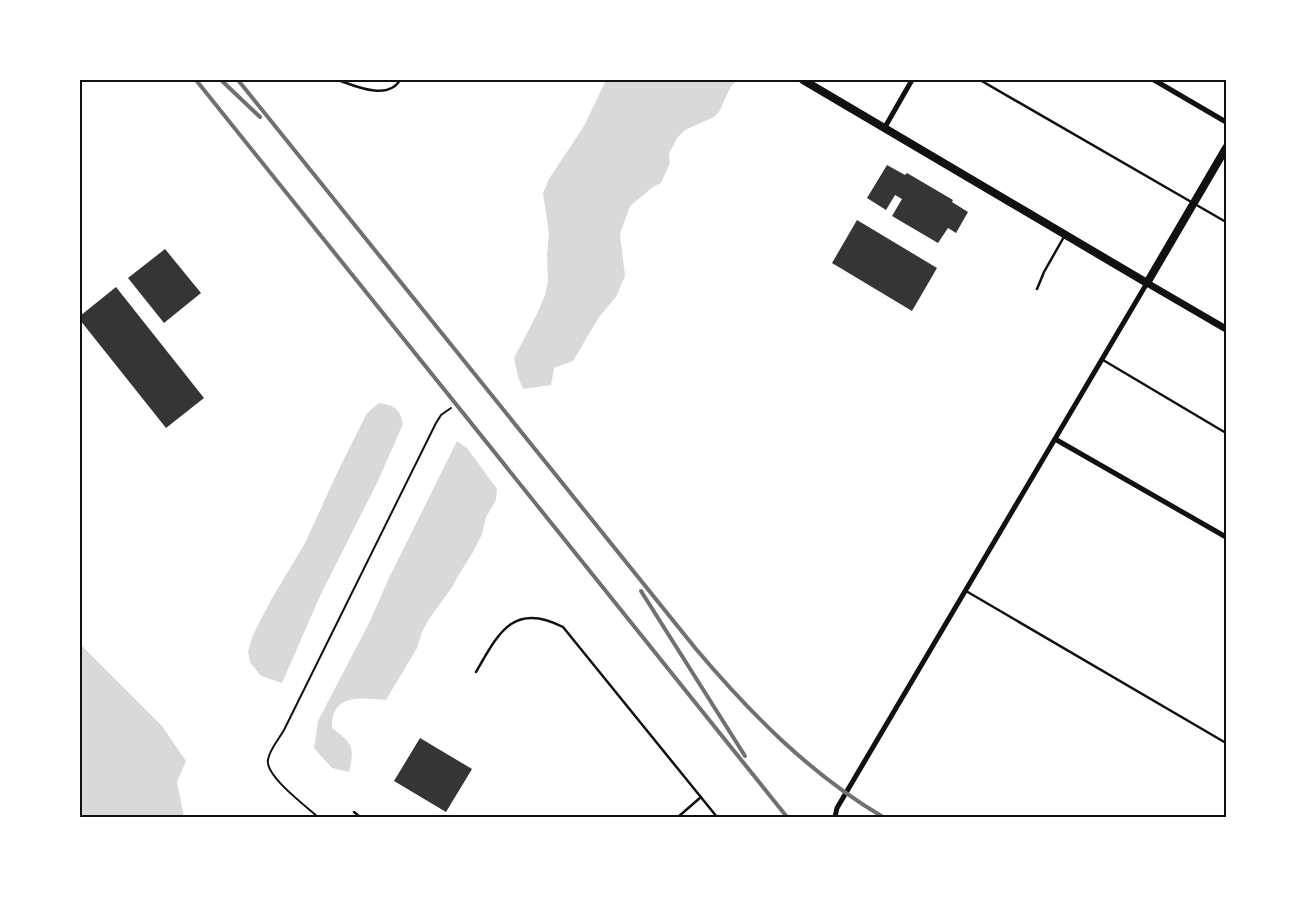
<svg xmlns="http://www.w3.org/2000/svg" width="1306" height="897" font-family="'Nunito Sans',sans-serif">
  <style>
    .water { fill: #d9d9d9 }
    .building { fill: #353535 }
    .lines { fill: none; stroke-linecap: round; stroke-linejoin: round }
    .path { stroke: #111; stroke-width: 2 }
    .service { stroke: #111; stroke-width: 2.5 }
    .minor { stroke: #111; stroke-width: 5 }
    .tertiary { stroke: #111; stroke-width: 7 }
    .secondary { stroke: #111; stroke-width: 8 }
    .rail { stroke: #707070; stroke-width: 4 }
    .neatline { fill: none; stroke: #111; stroke-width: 2 }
  </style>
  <rect width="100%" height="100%" fill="#fff"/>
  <!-- water -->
  <g class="water">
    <path d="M606,80H737L731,86L719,112L714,117L685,130L677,138L669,154L670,163L661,183L653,187L630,206L620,234L625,276L616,297L599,317L573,361L554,368L551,385L523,389L518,377L514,358L537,314L545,295L548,281L547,253L549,234L543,193L549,179L584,126Z"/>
    <path d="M379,403C394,405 400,409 403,424L377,483L321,594L282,683L261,676L250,662L248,651L253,635L271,600L305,543L339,469L367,413Z"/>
    <path d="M457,441L467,448L497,489L496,500L486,517L482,534L473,552L455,581L453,586L429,619L422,632L417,648L386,700C362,698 331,693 332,728C352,743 355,746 349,772L332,768L314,748L318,721L369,623L389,578Z"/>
    <path d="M80,644L162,726L186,761L177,782L184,817H80Z"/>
  </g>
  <!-- building -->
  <g class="building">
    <path d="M887,165L905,175L907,173L953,200L952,202L968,212L956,233L948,228L938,243L892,216L902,199L895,195L886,210L867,198Z"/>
    <path d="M857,220L937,268L912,311L832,263Z"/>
    <path d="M165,249L201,293L164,323L128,278Z"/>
    <path d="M116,287L204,398L166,428L80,320V316Z"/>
    <path d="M420,738L472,769L446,812L394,781Z"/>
  </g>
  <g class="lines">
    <!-- path -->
    <path class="path" d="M318,817C307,807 265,776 268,760C269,750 279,739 284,730L436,423L441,415L451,408"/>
    <!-- service -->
    <g class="service">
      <path d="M338,80C355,86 388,101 400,80"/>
      <path d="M980,80L1226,222"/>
      <path d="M1037,289L1044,272L1065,235"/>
      <path d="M1103,360L1226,433"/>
      <path d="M966,591L1226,743"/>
      <path d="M476,672C498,634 513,601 563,627L717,817"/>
      <path d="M354,812L360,817"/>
      <path d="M678,817L701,797"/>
    </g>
    <!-- minor -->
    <g class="minor">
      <path d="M1154,80L1226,122"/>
      <path d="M885,127L912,80"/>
      <path d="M1055,439L1226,537"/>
      <path d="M835,817L837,808L1147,283"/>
    </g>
    <!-- tertiary -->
    <path class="tertiary" d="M1147,283L1226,329"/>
    <!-- secondary -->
    <path class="secondary" d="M803,80L1147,283L1226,148"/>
    <!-- rail -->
    <g class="rail">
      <path d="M196,80L787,817"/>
      <path d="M221,80L260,117"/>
      <path d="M238,80L696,649C751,714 810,774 883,817"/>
      <path d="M641,591L745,756"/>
    </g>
  </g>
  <!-- border -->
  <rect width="1306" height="897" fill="none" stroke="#ffffff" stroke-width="162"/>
  <rect x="81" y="81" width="1144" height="735" class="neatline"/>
</svg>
